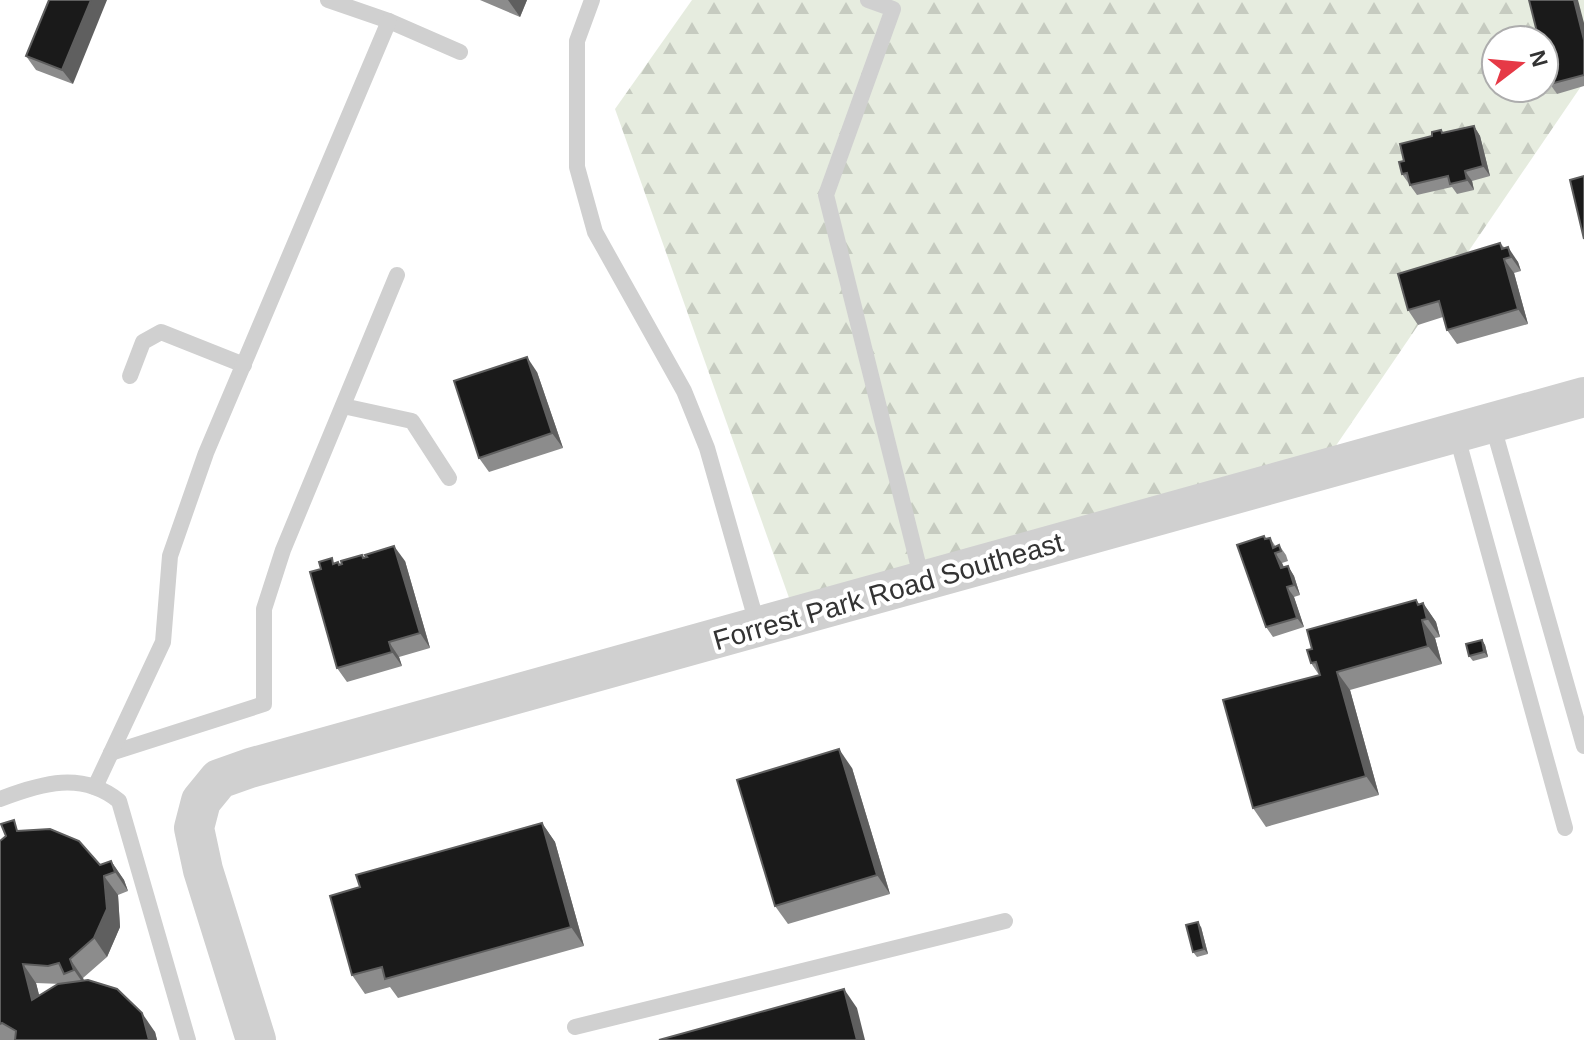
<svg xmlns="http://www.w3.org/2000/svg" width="1584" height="1040" font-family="Arial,sans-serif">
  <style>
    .forest { fill: url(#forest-firs); fill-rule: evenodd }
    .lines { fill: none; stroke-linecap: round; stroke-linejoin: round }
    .service { stroke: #d0d0d0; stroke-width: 16 }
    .tertiary { stroke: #d0d0d0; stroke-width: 40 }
    .wall { fill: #8c8c8c; fill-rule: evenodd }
    .shaded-wall { fill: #5f5f5f }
    .building { fill: #1a1a1a; stroke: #5f5f5f; stroke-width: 2 }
    .labels { text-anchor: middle; stroke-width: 8; stroke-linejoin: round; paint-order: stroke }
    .street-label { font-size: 28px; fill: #333; stroke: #fff }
  </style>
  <defs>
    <pattern id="forest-firs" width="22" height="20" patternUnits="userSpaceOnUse" patternTransform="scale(2)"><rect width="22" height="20" fill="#e6ecdf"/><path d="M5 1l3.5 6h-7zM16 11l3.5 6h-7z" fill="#c6cbc0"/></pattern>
  </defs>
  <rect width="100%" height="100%" fill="#fff"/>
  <!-- forest -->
  <path class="forest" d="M692,0H1584V82L1318,472L793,609L615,109ZM1496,40H1544V88H1496Z"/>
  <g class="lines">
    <!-- service -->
    <g class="service">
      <path d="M328,0L389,21L460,52"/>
      <path d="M592,0L577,41V167L595,232L684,391L707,448L758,627"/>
      <path d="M868,0L893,9L826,195L922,580"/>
      <path d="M130,376L143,342L161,332L244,365"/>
      <path d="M343,406L412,421L449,478"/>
      <path d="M1492,423L1584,746"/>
      <path d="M1456,433L1565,828"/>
      <path d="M111,753L264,704V609L283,550L397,275"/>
      <path d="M95,787L163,642L170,556L206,453L389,21"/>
      <path d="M0,799C42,783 82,771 119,801L188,1040"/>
      <path d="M575,1027L1005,921"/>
    </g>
    <!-- tertiary -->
    <path class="tertiary" d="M256,1040L203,870L194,828L201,801L219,779L250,768L1584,397"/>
  </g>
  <!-- wall -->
  <g class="wall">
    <path d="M49,0L73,84L36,70L26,56Z"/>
    <path d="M480,0H527L520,17Z"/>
    <path d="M1584,23V86L1557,94L1550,84Z"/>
    <path d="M1474,126L1480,136L1490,176L1472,181L1474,190L1457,194L1452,187L1417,195L1402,174L1404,161L1441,130L1443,133Z"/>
    <path d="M1500,243L1518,262L1521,271L1514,273L1528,324L1457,344L1447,330L1443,317L1418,325L1408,310Z"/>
    <path d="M537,372L563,448L489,472L479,458Z"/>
    <path d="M1266,538H1270L1276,547L1279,545L1286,555L1288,561L1282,563L1284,567L1288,566L1294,576L1300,595L1294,597L1304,627L1273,637L1266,627Z"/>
    <path d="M363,558L405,561L430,648L399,657L402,666L347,682L337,668L321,569L338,562L340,564Z"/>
    <path d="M1416,600L1419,604L1423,603L1436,622L1440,637L1435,638L1442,664L1350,690L1379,795L1266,827L1253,808L1319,675L1311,663L1312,649Z"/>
    <path d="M1482,640L1485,645L1488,657L1473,661L1469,656Z"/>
    <path d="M852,768L890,894L788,924L775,906Z"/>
    <path d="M542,823L555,842L584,946L398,998L390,987L365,994L352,975L360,887Z"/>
    <path d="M21,831L100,865L111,861L124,880L128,891L118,895L120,927L107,957L83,978L84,981L155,1032L157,1040H0V841ZM36,983L61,984L39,995Z"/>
    <path d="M1201,927L1208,954L1197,957L1193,952Z"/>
  </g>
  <!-- shaded-wall -->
  <g class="shaded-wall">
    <path d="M91,0H107L73,84L62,70Z"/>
    <path d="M508,0H527L520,17Z"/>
    <path d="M1574,0H1578L1584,23V40Z"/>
    <path d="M1474,126L1480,136L1490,176L1483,166Z"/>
    <path d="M1465,171L1472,181L1474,190L1467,180Z"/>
    <path d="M1508,247L1518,262L1521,271L1511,257Z"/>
    <path d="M1504,259L1514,273L1528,324L1518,309Z"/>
    <path d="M527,357L537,372L563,448L552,433Z"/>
    <path d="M394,546L405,561L430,648L420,633Z"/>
    <path d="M1275,553L1282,563L1288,578L1281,568Z"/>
    <path d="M1288,566L1294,576L1300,595L1294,585Z"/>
    <path d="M1287,587L1294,597L1304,627L1297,618Z"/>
    <path d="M1416,600L1426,613L1423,603L1436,622L1440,637L1418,605Z"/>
    <path d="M1422,620L1435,638L1442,664L1428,646Z"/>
    <path d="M1482,640L1485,645L1488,657L1484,652Z"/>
    <path d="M389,642L399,657L402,666L392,652Z"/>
    <path d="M1337,672L1350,690L1379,795L1366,776Z"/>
    <path d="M839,749L852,768L890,894L877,875Z"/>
    <path d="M542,823L555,842L584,946L571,927Z"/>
    <path d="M111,861L124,880L128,891L115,872Z"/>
    <path d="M104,876L118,895L120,927L107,957L94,938Z"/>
    <path d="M1198,922L1201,927L1208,954L1204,949Z"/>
    <path d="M70,959L83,978L87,989L74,970Z"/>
    <path d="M23,964L36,983L45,1018L32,1000Z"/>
    <path d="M844,989L857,1008L865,1040H857Z"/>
    <path d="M142,1013L155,1032L157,1040H149Z"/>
  </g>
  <!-- building -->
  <g class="building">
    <path d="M49,0H91L62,70L26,56Z"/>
    <path d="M1529,0H1574L1584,40V75L1550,84L1544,58V40H1539Z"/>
    <path d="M1474,126L1483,166L1465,171L1467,180L1450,184L1448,176L1410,185L1407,173L1402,174L1399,162L1404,161L1400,144L1432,136V132L1441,130L1442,133Z"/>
    <path d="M1584,176V239L1570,180Z"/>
    <path d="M1500,243L1502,249L1508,247L1511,257L1504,259L1518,309L1447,330L1439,301L1408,310L1398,274Z"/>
    <path d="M527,357L552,433L479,458L454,381Z"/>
    <path d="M1264,536L1265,539L1270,538L1273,548L1279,545L1281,551L1275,553L1281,568L1288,566L1294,585L1287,587L1297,618L1266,627L1237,545Z"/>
    <path d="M394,546L420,633L389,642L392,652L337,668L310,572L321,569L319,562L332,558L333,564L338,562L339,565L342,564L341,561L362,555L363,558L367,557L365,555Z"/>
    <path d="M1416,600L1418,605L1423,603L1427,619L1422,620L1428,646L1337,672L1366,776L1253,808L1223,700L1320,675L1316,662L1311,663L1307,650L1312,649L1307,630Z"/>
    <path d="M1482,640L1484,652L1469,656L1466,644Z"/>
    <path d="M839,749L877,875L775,906L737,780Z"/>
    <path d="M14,820L17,831L50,829L79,841L100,865L111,861L115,872L104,876L107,909L94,938L70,959L74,970L64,974L59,963L48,966L23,964L32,1000L58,984L88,980L117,989L142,1013L149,1040H15L16,1031L2,1023L0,1024V841L6,836L1,824Z"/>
    <path d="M542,823L571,927L385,979L382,967L352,975L330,896L360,887L356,875Z"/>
    <path d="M1198,922L1204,949L1193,952L1186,925Z"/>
    <path d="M844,989L857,1040H659Z"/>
  </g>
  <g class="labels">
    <!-- street labels -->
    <g class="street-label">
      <text transform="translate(888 591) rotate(-16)" y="10">Forrest Park Road Southeast</text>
    </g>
  </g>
  <!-- north arrow -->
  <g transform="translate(1520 64) rotate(74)"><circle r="38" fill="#ffffff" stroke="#adadad" stroke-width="2"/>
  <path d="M0-6L14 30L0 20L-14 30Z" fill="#e63946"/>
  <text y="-12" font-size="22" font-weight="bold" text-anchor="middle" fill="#333333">N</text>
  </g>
</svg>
